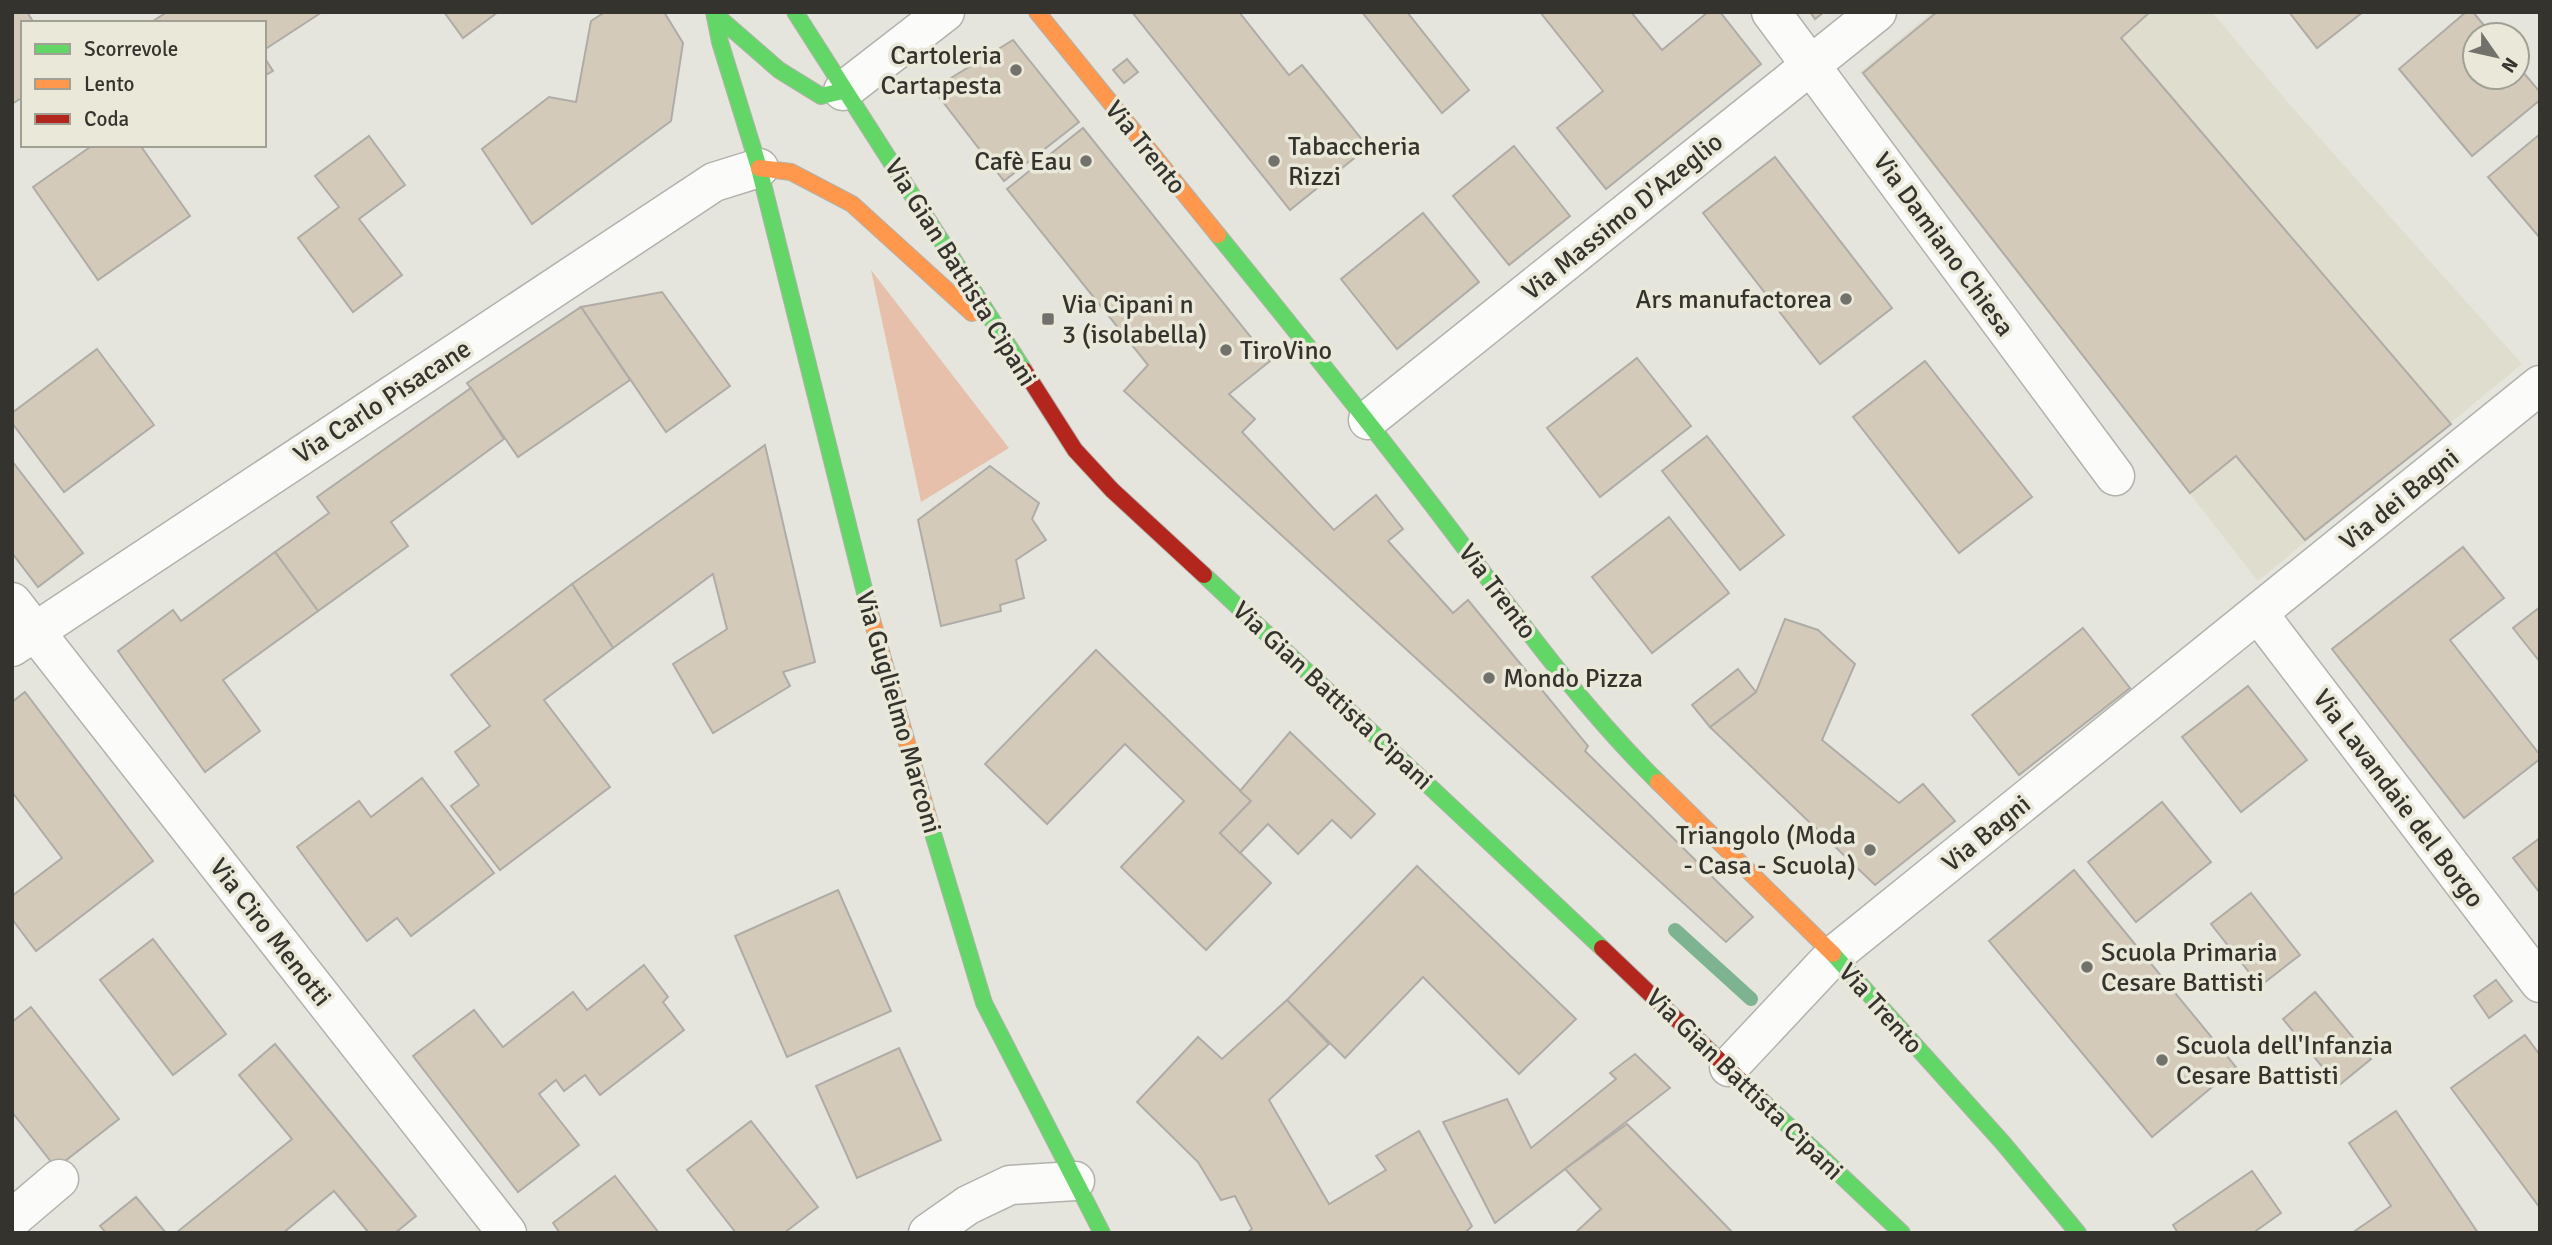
<svg xmlns="http://www.w3.org/2000/svg" width="2552" height="1245" font-family="Signika,sans-serif">
  <style>
    .built { fill: #dfddcd }
    .green { fill: #e6c0ab }
    .lines { fill: none; stroke-linecap: round; stroke-linejoin: round }
    .stream { stroke: #7eb391; stroke-width: 14 }
    .building { fill: #d4caba; stroke: #afaca7; stroke-width: 2 }
    .street-casing { stroke: #b2b2ac; stroke-width: 41 }
    .fast-casing { stroke: #b2b2ac; stroke-width: 18 }
    .slow-casing { stroke: #b2b2ac; stroke-width: 18 }
    .jam-casing { stroke: #b2b2ac; stroke-width: 18 }
    .street { stroke: #fbfbfa; stroke-width: 38 }
    .fast { stroke: #63d668; stroke-width: 16 }
    .slow { stroke: #ff974d; stroke-width: 16 }
    .jam { stroke: #b3261e; stroke-width: 16 }
    .poi-dot { fill: #72716b; stroke: #eae8d9; stroke-width: 2.5 }
    .labels { text-anchor: middle; stroke-width: 7; stroke-linejoin: round; paint-order: stroke }
    .poi-label { font-size: 26px; fill: #34332d; stroke: #eae8d9; text-anchor: start }
    .street-label { font-size: 26px; fill: #34332d; stroke: #eae8d9 }
  </style>
  <rect width="100%" height="100%" fill="#e6e5dd"/>
  <!-- built -->
  <path class="built" d="M1932,12H2212L2290,105L2522,364L2258,581L1860,72Z"/>
  <!-- green -->
  <path class="green" d="M871,270L1009,448L921,502Z"/>
  <g class="lines">
    <!-- stream -->
    <path class="stream" d="M1675,930L1751,999"/>
  </g>
  <!-- building -->
  <g class="building">
    <path d="M12,12H27L34,23H23V97L12,104Z"/>
    <path d="M167,12H322L264,50V23H150Z"/>
    <path d="M444,12H498L463,38Z"/>
    <path d="M605,12H664L683,43L671,121L532,224L482,149L549,97L576,102L591,21Z"/>
    <path d="M1132,12H1239L1289,75L1302,65L1368,147L1290,210Z"/>
    <path d="M1362,12H1407L1469,90L1442,113Z"/>
    <path d="M1540,12H1631L1662,50L1708,12H1720L1761,64L1606,189L1557,128L1603,91Z"/>
    <path d="M1810,12H1824L1815,19Z"/>
    <path d="M1937,12H2150L2121,38L2451,424L2305,540L2236,456L2190,493L1863,73Z"/>
    <path d="M2289,12H2363L2317,48Z"/>
    <path d="M2466,12H2473L2492,35H2475V77H2517V65L2540,92V100L2472,156L2399,69Z"/>
    <path d="M1013,40L1079,122L1004,181L933,89Z"/>
    <path d="M264,57L273,71L264,76Z"/>
    <path d="M1127,59L1138,72L1124,83L1113,70Z"/>
    <path d="M1083,128L1270,361L1229,394L1255,419L1242,432L1334,530L1376,495L1403,529L1388,541L1453,613L1468,600L1588,746L1585,751L1753,917L1726,942L1124,391L1148,365L1007,189Z"/>
    <path d="M2540,134V238L2488,177Z"/>
    <path d="M369,136L405,185L359,219L402,275L353,312L298,238L339,207L315,176Z"/>
    <path d="M93,145H140L190,216L98,280L33,187Z"/>
    <path d="M1514,146L1570,216L1509,265L1453,196Z"/>
    <path d="M1775,157L1892,308L1820,364L1703,213Z"/>
    <path d="M1423,213L1479,282L1397,349L1341,279Z"/>
    <path d="M662,292L730,386L666,432L581,307Z"/>
    <path d="M581,307L630,380L518,457L467,383Z"/>
    <path d="M97,349L154,425L64,492L12,423V413Z"/>
    <path d="M1637,358L1691,426L1600,497L1547,428Z"/>
    <path d="M1925,361L2032,497L1959,553L1853,417Z"/>
    <path d="M471,388L504,439L391,522L408,546L318,611L275,552L329,513L317,497Z"/>
    <path d="M1707,436L1784,535L1740,570L1662,471Z"/>
    <path d="M765,445L815,662L783,672L790,686L713,733L673,664L727,629L713,574L613,648L572,584Z"/>
    <path d="M12,461L83,553L38,587L12,553Z"/>
    <path d="M990,466L1039,503L1032,519L1046,540L1016,560L1024,598L1000,605L1001,611L941,626L918,520Z"/>
    <path d="M1669,517L1729,593L1652,653L1592,577Z"/>
    <path d="M2463,547L2504,598L2450,640L2540,755V759L2464,818L2332,649Z"/>
    <path d="M275,552L318,611L223,680L260,731L205,772L118,651L173,610L181,621Z"/>
    <path d="M572,584L613,648L544,700L610,787L500,870L451,806L479,785L455,752L490,726L451,675Z"/>
    <path d="M2540,607V662L2513,628Z"/>
    <path d="M1785,619L1818,630L1855,664L1822,740L1899,803L1923,784L1955,821L1875,885L1710,727L1756,692Z"/>
    <path d="M2083,628L2130,688L2019,775L1972,715Z"/>
    <path d="M1096,650L1251,801L1220,833L1271,883L1206,950L1121,867L1184,801L1125,744L1047,824L985,764Z"/>
    <path d="M1738,669L1756,692L1710,727L1692,705Z"/>
    <path d="M2248,686L2307,760L2241,812L2182,737Z"/>
    <path d="M25,692L153,861L36,951L12,919V896L62,858L12,792V702Z"/>
    <path d="M1290,732L1375,814L1351,838L1332,820L1298,854L1268,824L1240,853L1220,833L1251,801L1240,791Z"/>
    <path d="M422,778L494,873L411,936L397,918L367,941L297,847L359,801L371,817Z"/>
    <path d="M2162,802L2211,862L2136,922L2088,862Z"/>
    <path d="M2540,838V893L2513,858Z"/>
    <path d="M1417,866L1576,1019L1519,1074L1423,977L1345,1058L1287,1000Z"/>
    <path d="M2074,870L2236,1067L2152,1137L1989,941Z"/>
    <path d="M838,890L891,1011L787,1057L735,936Z"/>
    <path d="M2251,893L2300,955L2260,986L2211,924Z"/>
    <path d="M153,939L226,1034L173,1075L100,980Z"/>
    <path d="M644,965L668,997L663,1002L684,1030L600,1095L585,1075L564,1091L556,1080L539,1094L579,1145L518,1192L413,1056L474,1010L503,1047L573,992L587,1010Z"/>
    <path d="M2496,980L2512,1001L2489,1018L2474,996Z"/>
    <path d="M2315,992L2371,1059L2338,1086L2283,1019Z"/>
    <path d="M1287,1000L1329,1044L1269,1100L1329,1204L1386,1170L1376,1156L1419,1131L1472,1226L1465,1233H1247L1252,1229L1235,1196L1221,1200L1198,1162L1137,1102L1198,1037L1222,1059Z"/>
    <path d="M31,1007L119,1119L56,1168L12,1112V1022Z"/>
    <path d="M2525,1035L2540,1055V1208L2451,1088Z"/>
    <path d="M275,1044L416,1216L395,1233H369L334,1191L283,1233H176L292,1139L239,1075Z"/>
    <path d="M899,1048L941,1140L857,1178L816,1086Z"/>
    <path d="M1635,1054L1670,1088L1495,1223L1443,1122L1507,1099L1531,1148L1616,1079L1610,1073Z"/>
    <path d="M2396,1111L2478,1233H2352L2391,1206L2349,1143Z"/>
    <path d="M751,1121L818,1207L784,1233H736L687,1170Z"/>
    <path d="M1627,1124L1733,1233H1575L1601,1209L1565,1169Z"/>
    <path d="M2252,1171L2281,1213L2253,1233H2178L2173,1225Z"/>
    <path d="M615,1176L659,1233H560L553,1223Z"/>
    <path d="M136,1197L166,1233H106L100,1226Z"/>
  </g>
  <g class="lines">
    <defs>
      <g id="street">
        <path d="M1771,12L2115,476"/>
        <path d="M843,91L945,12"/>
        <path d="M1368,420L1877,12"/>
        <path d="M12,602L507,1233"/>
        <path d="M2258,613L2540,983"/>
        <path d="M12,647L714,182L759,168"/>
        <path d="M1729,1067L1834,955L2540,385"/>
        <path d="M12,1219L59,1179"/>
        <path d="M928,1233L968,1205L1010,1185L1075,1181"/>
      </g>
      <g id="fast">
        <path d="M714,12L720,42L759,168L870,613"/>
        <path d="M795,12L1024,370"/>
        <path d="M717,16L779,70L821,96L843,91"/>
        <path d="M1218,235C1292,326 1365,417 1436,510C1507,603 1575,700 1658,782"/>
        <path d="M1204,575L1602,948"/>
        <path d="M931,827L984,1003L1102,1233"/>
        <path d="M1833,954L2003,1143L2078,1233"/>
        <path d="M1760,1099L1902,1233"/>
      </g>
      <g id="slow">
        <path d="M1037,12L1218,235"/>
        <path d="M759,168L791,172L852,204L972,313"/>
        <path d="M870,613L931,827"/>
        <path d="M1658,782L1833,954"/>
      </g>
      <g id="jam">
        <path d="M1024,370L1075,450L1112,490L1204,575"/>
        <path d="M1602,948L1760,1099"/>
      </g>
    </defs>
    <!-- street casing -->
    <use href="#street" class="street-casing"/>
    <!-- fast casing -->
    <use href="#fast" class="fast-casing"/>
    <!-- slow casing -->
    <use href="#slow" class="slow-casing"/>
    <!-- jam casing -->
    <use href="#jam" class="jam-casing"/>
    <!-- street -->
    <use href="#street" class="street"/>
    <!-- fast -->
    <use href="#fast" class="fast"/>
    <!-- slow -->
    <use href="#slow" class="slow"/>
    <!-- jam -->
    <use href="#jam" class="jam"/>
  </g>
  <!-- markers -->
  <g class="poi-dot">
    <circle cx="1016" cy="70" r="7"/>
    <circle cx="1086" cy="161" r="7"/>
    <circle cx="1274" cy="161" r="7"/>
    <circle cx="1846" cy="299" r="7"/>
    <rect x="1041" y="312" width="14" height="14" rx="3.5"/>
    <circle cx="1226" cy="350" r="7"/>
    <circle cx="1489" cy="678" r="7"/>
    <circle cx="1870" cy="850" r="7"/>
    <circle cx="2087" cy="967" r="7"/>
    <circle cx="2162" cy="1060" r="7"/>
  </g>
  <g class="labels">
    <!-- poi labels -->
    <g class="poi-label">
      <text x="1002" y="64" text-anchor="end">Cartoleria<tspan x="1002" dy="30">Cartapesta</tspan></text>
      <text x="1288" y="155">Tabaccheria<tspan x="1288" dy="30">Rizzi</tspan></text>
      <text x="1072" y="170" text-anchor="end">Cafè Eau</text>
      <text x="1832" y="308" text-anchor="end">Ars manufactorea</text>
      <text x="1062" y="313">Via Cipani n<tspan x="1062" dy="30">3 (isolabella)</tspan></text>
      <text x="1240" y="359">TiroVino</text>
      <text x="1503" y="687">Mondo Pizza</text>
      <text x="1856" y="844" text-anchor="end">Triangolo (Moda<tspan x="1856" dy="30">- Casa - Scuola)</tspan></text>
      <text x="2101" y="961">Scuola Primaria<tspan x="2101" dy="30">Cesare Battisti</tspan></text>
      <text x="2176" y="1054">Scuola dell'Infanzia<tspan x="2176" dy="30">Cesare Battisti</tspan></text>
    </g>
    <!-- street labels -->
    <g class="street-label">
      <text transform="translate(1146 147) rotate(51)" y="9">Via Trento</text>
      <text transform="translate(1622 216) rotate(-39)" y="9">Via Massimo D'Azeglio</text>
      <text transform="translate(1944 244) rotate(54)" y="9">Via Damiano Chiesa</text>
      <text transform="translate(961 272) rotate(58)" y="9">Via Gian Battista Cipani</text>
      <text transform="translate(382 401) rotate(-33)" y="9">Via Carlo Pisacane</text>
      <text transform="translate(2399 499) rotate(-39)" y="9">Via dei Bagni</text>
      <text transform="translate(1498 591) rotate(53)" y="9">Via Trento</text>
      <text transform="translate(1333 695) rotate(43)" y="9">Via Gian Battista Cipani</text>
      <text transform="translate(899 712) rotate(74)" y="9">Via Guglielmo Marconi</text>
      <text transform="translate(2399 798) rotate(53)" y="9">Via Lavandaie del Borgo</text>
      <text transform="translate(1986 833) rotate(-39)" y="9">Via Bagni</text>
      <text transform="translate(271 932) rotate(52)" y="9">Via Ciro Menotti</text>
      <text transform="translate(1881 1008) rotate(48)" y="9">Via Trento</text>
      <text transform="translate(1745 1084) rotate(44)" y="9">Via Gian Battista Cipani</text>
    </g>
  </g>
  <!-- border -->
  <rect width="2552" height="1245" fill="none" stroke="#34332d" stroke-width="28"/>
  <!-- legend -->
  <rect x="21" y="21" width="245" height="126" fill="#eae8d9" stroke="#a1a094" stroke-width="2"/>
  <rect x="35" y="44" width="35" height="10" fill="#63d668" stroke="#a1a094" stroke-width="2"/>
  <text x="84" y="56" font-size="21" fill="#34332d">Scorrevole</text>
  <rect x="35" y="79" width="35" height="10" fill="#ff974d" stroke="#a1a094" stroke-width="2"/>
  <text x="84" y="91" font-size="21" fill="#34332d">Lento</text>
  <rect x="35" y="114" width="35" height="10" fill="#b3261e" stroke="#a1a094" stroke-width="2"/>
  <text x="84" y="126" font-size="21" fill="#34332d">Coda</text>
  <!-- north arrow -->
  <g transform="translate(2496 56) rotate(124)"><circle r="33" fill="#eae8d9" stroke="#a1a094" stroke-width="2"/>
  <path d="M0-5L12 26L0 18L-12 26Z" fill="#72716b"/>
  <text y="-10" font-size="19" font-weight="bold" text-anchor="middle" fill="#34332d">N</text>
  </g>
</svg>
